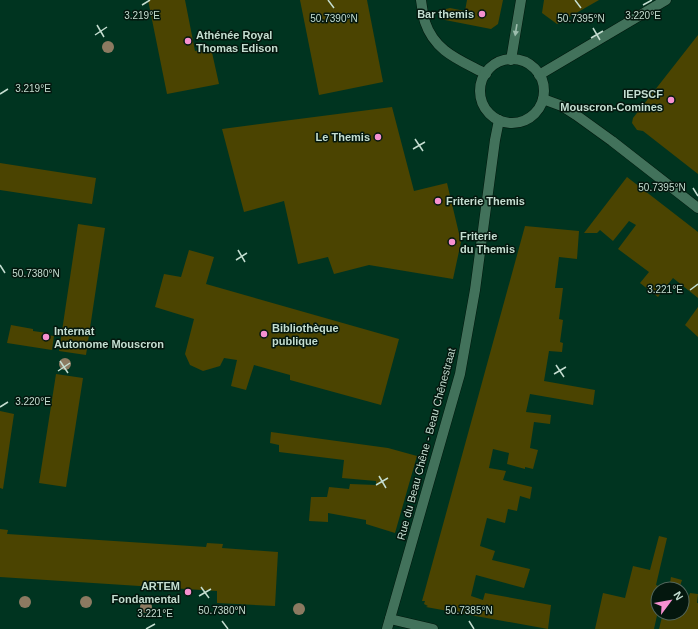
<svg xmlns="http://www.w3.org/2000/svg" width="698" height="629" font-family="Arial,sans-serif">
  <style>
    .building { fill: #4b4401 }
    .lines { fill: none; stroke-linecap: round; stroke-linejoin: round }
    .minor-casing { stroke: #01180d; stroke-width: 11 }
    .tertiary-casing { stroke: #01180d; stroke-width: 11 }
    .minor { stroke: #42725b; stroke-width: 10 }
    .tertiary { stroke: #42725b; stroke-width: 10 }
    .tree { fill: #8c7a61 }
    .oneway { fill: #9dbdad }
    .ticks { fill: none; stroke: #c4ddd0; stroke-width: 1.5 }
    .poi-dot { fill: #f690d0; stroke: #04170e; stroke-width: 1.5 }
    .labels { text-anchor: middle; stroke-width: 3; stroke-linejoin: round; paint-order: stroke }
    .poi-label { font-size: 11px; font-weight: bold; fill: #c4ddd0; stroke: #04170e; text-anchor: start }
    .street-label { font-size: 11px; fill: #c4ddd0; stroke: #04170e }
    .ticks-label { font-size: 10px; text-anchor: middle; fill: #c4ddd0; stroke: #04170e; stroke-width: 3; stroke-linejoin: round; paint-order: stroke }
  </style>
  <rect width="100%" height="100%" fill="#003420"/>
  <!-- building -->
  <g class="building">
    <path d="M148,0H185L195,51L211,48L219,84L167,94Z"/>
    <path d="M300,0H367L383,82L319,95Z"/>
    <path d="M467,0H503L498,24L491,29L445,20L443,18L442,10L450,8L465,11Z"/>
    <path d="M544,0H599L557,24L542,13Z"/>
    <path d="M698,35V174L643,131L637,130L632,123L633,118Z"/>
    <path d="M392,107L414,191L447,183L461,242L453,279L369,265L334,274L328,257L298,264L284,201L244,212L222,129Z"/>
    <path d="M0,163L96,178L92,204L0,190Z"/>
    <path d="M627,177L698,232V298L673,278L658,297L640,283L649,272L618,249L636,225L629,221L613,241L600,230L597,233H584Z"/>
    <path d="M78,224L105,228L86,355L59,351Z"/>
    <path d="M525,226L579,231L577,259L559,257L555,288H563L559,319L563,320L560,342L563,343L562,352L549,351L544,381L595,390L593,405L530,394L526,412L551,415L550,424L534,422L530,448L538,450L533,469L525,467V469L507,464L509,453L493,449L489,468L506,471L503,480L532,487L530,499L520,496L517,511L508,509L505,523L487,518L480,546L495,551L492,560L530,569L524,588L476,575L471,596L483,600L485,593L551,605L548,629L426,607L428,606L424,604L425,601H422Z"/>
    <path d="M189,250L214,257L206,284L399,339L381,405L290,380V375L254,365L246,390L231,386L237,360L224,358L220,366L203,371L190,365L185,354L194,319L155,307L164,274L181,277Z"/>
    <path d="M698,307V337L685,325Z"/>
    <path d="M11,325L33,329V331L47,333L46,335L54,336L52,350L7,343Z"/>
    <path d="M56,374L83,378L66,487L39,483Z"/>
    <path d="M0,411L14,414L3,489L0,488Z"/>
    <path d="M271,432L388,448L417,456L395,533L366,524V520L328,513V522L309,521L311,497H327L329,487L349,489L350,484L376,485V481L342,478L344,460L279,452V445L270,443Z"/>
    <path d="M0,529L8,530L7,534L206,547L207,543L223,544L222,548L278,552L275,606L217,603V591L0,577Z"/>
    <path d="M659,536L667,538L656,585L666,589H658V611L654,629H595L603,593L625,598L633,566L650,570Z"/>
    <path d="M671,577L682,580L679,589H669Z"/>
    <path d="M690,593L698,594L697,603H698V629H659L663,613H682V600L687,602Z"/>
  </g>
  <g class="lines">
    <defs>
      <g id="minor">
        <path d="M421,0C422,7 423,15 425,22C435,52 460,60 486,74"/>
        <path d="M539,75L666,0"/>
        <path d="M543,99L562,106L576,115L612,141L698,208"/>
        <path d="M390,619L433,629"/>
      </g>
      <g id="tertiary">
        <circle cx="512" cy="91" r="32"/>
        <path d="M511,60L521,0"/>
        <path d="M387,629L460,374L475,290L495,140L499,120"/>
      </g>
    </defs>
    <!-- minor casing -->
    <use href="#minor" class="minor-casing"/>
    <!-- tertiary casing -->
    <use href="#tertiary" class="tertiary-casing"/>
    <!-- minor -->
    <use href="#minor" class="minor"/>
    <!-- tertiary -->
    <use href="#tertiary" class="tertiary"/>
  </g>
  <!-- trees -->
  <g class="tree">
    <circle cx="108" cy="47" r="6"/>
    <circle cx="65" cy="364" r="6"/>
    <circle cx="25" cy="602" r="6"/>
    <circle cx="86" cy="602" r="6"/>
    <circle cx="146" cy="607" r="6"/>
    <circle cx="299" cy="609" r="6"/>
  </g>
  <!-- one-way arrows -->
  <defs><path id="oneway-solid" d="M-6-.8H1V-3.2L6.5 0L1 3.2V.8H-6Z"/></defs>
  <use class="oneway" href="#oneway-solid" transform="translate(516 30) rotate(99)"/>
  <!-- ticks -->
  <path class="ticks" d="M328,0L334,8M575,0L581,8M142,5L150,0M643,5L652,0M97,25L104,37M593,28L600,40M95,35L107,27M591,38L603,31M0,94L8,89M415,139L423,151M413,149L425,142M693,188L698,196M238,250L245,262M236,260L247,253M0,265L5,273M690,290L698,284M60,361L68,373M556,365L564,377M58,371L70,363M554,374L566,367M0,407L8,402M379,476L386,488M376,485L388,478M201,587L209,598M199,596L211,589M222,621L228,629M469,621L474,629M146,629L155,624"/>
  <!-- markers -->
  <g class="poi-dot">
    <circle cx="482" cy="14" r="4"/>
    <circle cx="188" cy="41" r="4"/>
    <circle cx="671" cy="100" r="4"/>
    <circle cx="378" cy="137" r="4"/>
    <circle cx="438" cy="201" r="4"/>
    <circle cx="452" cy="242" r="4"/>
    <circle cx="264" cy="334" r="4"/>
    <circle cx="46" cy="337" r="4"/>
    <circle cx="188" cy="592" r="4"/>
  </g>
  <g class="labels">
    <!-- poi labels -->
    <g class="poi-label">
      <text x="474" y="18" text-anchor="end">Bar themis</text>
      <text x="196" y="39">Athénée Royal<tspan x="196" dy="13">Thomas Edison</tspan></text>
      <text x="663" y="98" text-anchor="end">IEPSCF<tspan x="663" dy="13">Mouscron-Comines</tspan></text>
      <text x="370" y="141" text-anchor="end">Le Themis</text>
      <text x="446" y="205">Friterie Themis</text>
      <text x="460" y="240">Friterie<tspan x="460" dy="13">du Themis</tspan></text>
      <text x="272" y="332">Bibliothèque<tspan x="272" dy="13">publique</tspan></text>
      <text x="54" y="335">Internat<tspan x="54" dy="13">Autonome Mouscron</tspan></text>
      <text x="180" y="590" text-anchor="end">ARTEM<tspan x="180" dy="13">Fondamental</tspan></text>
    </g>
    <!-- street labels -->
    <g class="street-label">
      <text transform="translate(426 444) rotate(-75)" y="4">Rue du Beau Chêne - Beau Chênestraat</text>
    </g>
  </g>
  <g class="ticks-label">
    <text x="142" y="19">3.219°E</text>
    <text x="643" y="19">3.220°E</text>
    <text x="334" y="22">50.7390°N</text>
    <text x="581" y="22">50.7395°N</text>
    <text x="33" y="92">3.219°E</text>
    <text x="662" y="191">50.7395°N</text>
    <text x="36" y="277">50.7380°N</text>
    <text x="665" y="293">3.221°E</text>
    <text x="33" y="405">3.220°E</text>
    <text x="222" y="614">50.7380°N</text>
    <text x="469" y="614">50.7385°N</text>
    <text x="155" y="617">3.221°E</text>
  </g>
  <!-- north arrow -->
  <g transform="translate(670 601) rotate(58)"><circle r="19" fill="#04170e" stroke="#51665c"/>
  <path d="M0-3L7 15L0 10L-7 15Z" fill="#f690d0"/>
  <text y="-6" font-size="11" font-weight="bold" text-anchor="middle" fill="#c4ddd0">N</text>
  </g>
</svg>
